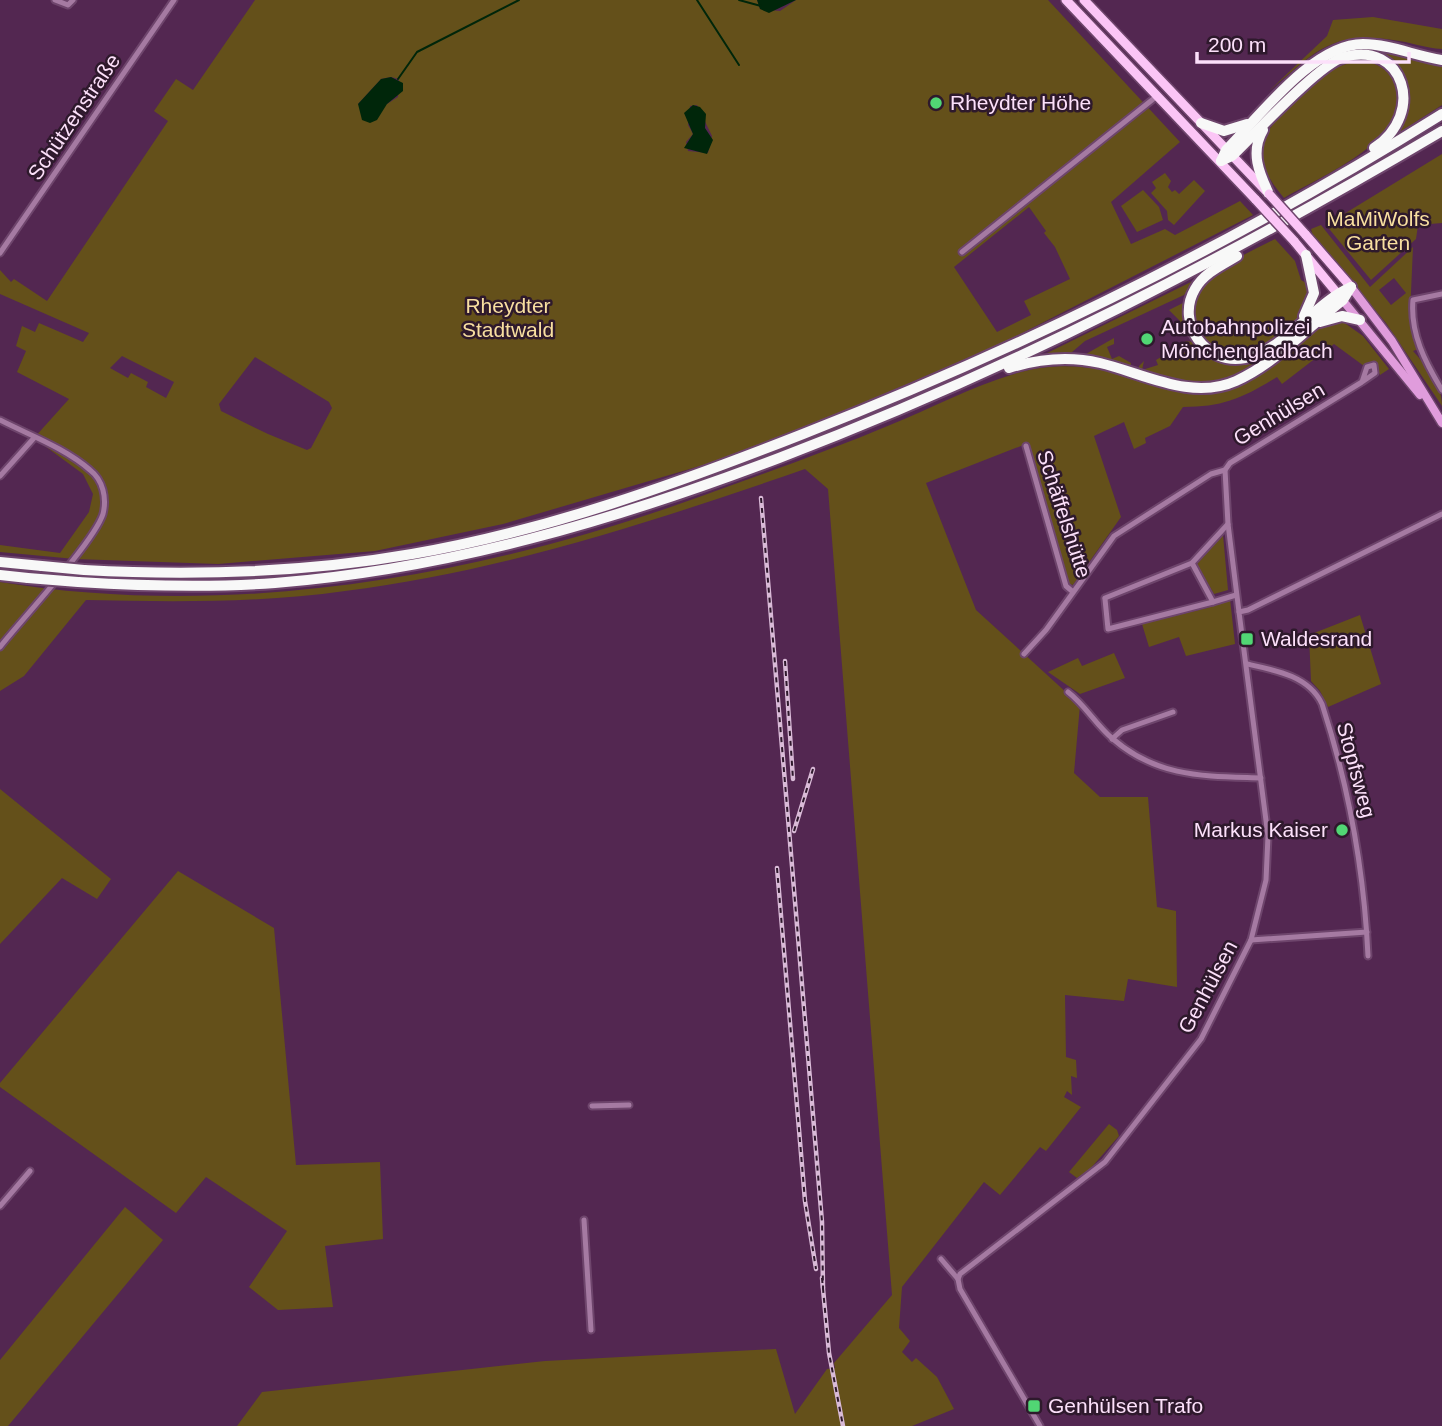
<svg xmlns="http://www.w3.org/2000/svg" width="1442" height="1426" font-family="Arial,sans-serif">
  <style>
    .green { fill: #64501a; fill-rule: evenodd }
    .water { fill: #00260a }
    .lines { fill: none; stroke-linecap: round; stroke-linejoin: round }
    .stream { stroke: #00260a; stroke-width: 2 }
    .minor-casing { stroke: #6e456c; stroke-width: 9 }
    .secondary-casing { stroke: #6e456c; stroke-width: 11 }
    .primary-casing { stroke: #6e456c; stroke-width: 12 }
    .motorway-casing { stroke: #6e456c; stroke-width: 14 }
    .minor { stroke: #a57aa2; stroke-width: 5 }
    .secondary { stroke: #e09cdc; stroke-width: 8 }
    .primary { stroke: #fbc5f6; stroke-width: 9 }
    .motorway { stroke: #f8f8f8; stroke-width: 10 }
    .rail-casing { stroke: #d9bad7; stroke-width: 4.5 }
    .rail { stroke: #2e192c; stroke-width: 2; stroke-dasharray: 5; stroke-linecap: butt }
    .primary-bridge-casing { stroke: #6e456c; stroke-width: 12; stroke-linecap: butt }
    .motorway-bridge-casing { stroke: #6e456c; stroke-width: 14; stroke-linecap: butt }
    .primary-bridge { stroke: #fbc5f6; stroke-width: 9 }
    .motorway-bridge { stroke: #f8f8f8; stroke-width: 10 }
    .poi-dot { fill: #51d674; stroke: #2e192c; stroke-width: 2.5 }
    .labels { text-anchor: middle; stroke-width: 5; stroke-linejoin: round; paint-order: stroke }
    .poi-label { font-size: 21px; fill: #fce0fa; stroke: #2e192c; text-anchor: start }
    .street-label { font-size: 21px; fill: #fce0fa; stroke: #2e192c }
    .park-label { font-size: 21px; fill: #f8dfa0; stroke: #2e192c }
  </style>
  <rect width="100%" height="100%" fill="#532751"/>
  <!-- green -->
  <g class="green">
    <path d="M255,0H757L760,9L780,11L796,0H1048L1180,142L1111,202L1131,244L1165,229L1175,235L1240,201L1253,215L1003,343L751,451L503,524L375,551L218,564L75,559L0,552V545L60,553L89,512L93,494L83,474L34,438L69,399L17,372L26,351L16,346L22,326L35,332L39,323L83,342L89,333L0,294V270L11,282L14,279L47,301L168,121L154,111L176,79L193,90ZM391,77L399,79L398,97L387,104H358L381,79ZM697,105L712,136L708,153L688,151L686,142L693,134L688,125L690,106ZM1029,207L1046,231L1044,233L1055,247L1070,279L1024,301L1031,315L997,332L954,267ZM122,356L174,382L166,398L146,387L148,382L131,373L128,378L110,368ZM255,357L329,402L332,408L311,448L307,450L268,434L221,411L219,404Z"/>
    <path d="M1373,17L1442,29V49C1425,48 1410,42 1393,40C1330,30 1313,54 1268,92L1327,36L1333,20Z"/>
    <path d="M1368,47L1442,63V105L1400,132L1407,106L1390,63L1339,56L1280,106L1277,103L1323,59Z"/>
    <path d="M1367,61C1381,65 1394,74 1398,89C1413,138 1318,178 1284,198C1270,181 1254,158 1264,136C1287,106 1325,59 1367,61Z"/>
    <path d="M1442,154V223L1418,225L1416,239L1371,280L1326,225Z"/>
    <path d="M1165,173L1171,181L1168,187L1172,192L1175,190L1179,194L1194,180L1205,191L1174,225L1168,220L1167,211L1151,193L1156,188L1152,182Z"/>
    <path d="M1143,190L1159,207L1163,220L1137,232L1121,206Z"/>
    <path d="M1321,225L1370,287L1413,247L1410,315L1418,349L1413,351C1427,367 1442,384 1442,406L1386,323L1313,236L1311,229ZM1394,278L1406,293L1391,305L1379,290Z"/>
    <path d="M1275,239L1295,261L1301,280L1313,287C1310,295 1308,305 1303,312C1293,330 1247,359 1226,354C1196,346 1185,309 1203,285C1221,263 1251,252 1275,239Z"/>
    <path d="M1197,279L1184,295L1085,341L1065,358L1031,361Z"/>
    <path d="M1187,301L1190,333L1182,334L1180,321L1169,310Z"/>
    <path d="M1339,319L1363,336L1389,369L1380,375L1375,363L1364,366L1334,344L1282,384L1277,377C1243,398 1223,407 1183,407L1170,426L1145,438L1146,443L1134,449L1124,422L1094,436L1121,517L1073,585L1066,583L1026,444L926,483L976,610L1080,705L1074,773L1100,797H1148L1157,907L1176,911L1177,987L1128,979L1124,1001L1065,995L1066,1057L1076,1060L1077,1078L1071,1076L1072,1095L1067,1091L1064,1097L1081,1107L1046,1151L1040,1147L1000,1195L984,1182L902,1287L899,1328L910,1341L902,1352L912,1362L916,1358L937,1377L954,1409L912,1426H237L262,1392L545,1361L776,1349L795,1414L827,1369L835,1368L834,1363L892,1295L828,489L805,469C655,521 504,571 345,591C260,603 173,602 86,600L24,676L0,691V582C233,620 479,577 699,497C763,474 828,451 890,425C932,408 971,387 1014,374C1045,364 1079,364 1111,372C1142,381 1173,396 1207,393C1262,389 1290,334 1339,319Z"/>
    <path d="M1114,338V344L1107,347L1112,359L1119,356L1131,363V369L1079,358Z"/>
    <path d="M1185,341L1194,342L1218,359L1286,343C1228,389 1210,393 1139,370V366L1144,361L1142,370L1158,365L1156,360L1180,346L1183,351L1180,355L1193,348Z"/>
    <path d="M1223,535L1228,590L1214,594L1197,564Z"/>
    <path d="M1230,599L1235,644L1186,656L1179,637L1149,647L1142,624L1207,608Z"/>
    <path d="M1360,615L1381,684L1328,707L1320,691L1311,681L1309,635Z"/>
    <path d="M1114,653L1125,678L1080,694L1048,672L1078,658L1082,666Z"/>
    <path d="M0,789L111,879L97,899L62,878L0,944Z"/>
    <path d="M178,871L274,928L296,1165L380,1162L383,1239L325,1246L333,1307L278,1310L249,1287L287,1231L206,1177L176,1213L0,1087V1083Z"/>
    <path d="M1109,1124L1117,1130L1119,1136L1090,1169L1077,1178L1069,1172Z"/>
    <path d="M125,1207L163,1240L8,1426H0V1360Z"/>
  </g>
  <!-- water -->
  <g class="water">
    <path d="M757,0H796L769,13L760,9Z"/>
    <path d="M391,77L403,83V91L387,104L377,120L370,123L362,120L358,104L381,79Z"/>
    <path d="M693,105L700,107L706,114L705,128L713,140L707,154L684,148L693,134L684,113Z"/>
  </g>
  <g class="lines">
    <!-- stream -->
    <g class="stream">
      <path d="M697,0L739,65"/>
      <path d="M739,0L761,6"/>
      <path d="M398,79L417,52L519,0"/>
    </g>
    <defs>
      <g id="minor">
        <path d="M55,0L68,5L73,0"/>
        <path d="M962,252L1157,96"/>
        <path d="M0,253L174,0"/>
        <path d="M1442,294L1413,300C1410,333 1425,362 1442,390"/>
        <path d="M0,420C29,435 65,448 90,470C103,480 107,498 103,514C94,542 22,619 0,647"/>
        <path d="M1026,446L1066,586L1073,592"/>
        <path d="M0,476L34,438"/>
        <path d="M1228,524L1192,563L1213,602L1236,595"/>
        <path d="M1105,598L1192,563"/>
        <path d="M1105,599L1108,629L1213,602"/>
        <path d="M1239,612L1228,524L1225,470L1230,463L1362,382L1375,373L1374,365L1367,367L1362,382"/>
        <path d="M1024,654L1046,630L1114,536L1211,474L1225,470"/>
        <path d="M1247,664C1275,670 1309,676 1322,704C1349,787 1364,869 1368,956"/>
        <path d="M1068,692C1086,706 1096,725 1113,739C1158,778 1206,776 1261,778"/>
        <path d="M1112,739L1122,730L1173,712"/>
        <path d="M1251,940L1367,932"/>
        <path d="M592,1106L629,1105"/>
        <path d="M0,1206L30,1171"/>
        <path d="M584,1220L591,1330"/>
        <path d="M941,1259L958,1279L960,1289L1040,1426"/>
        <path d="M958,1279L960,1274L1105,1162L1201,1039L1251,940L1266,880L1268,836L1239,612L1248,610L1442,514"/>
      </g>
      <g id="secondary">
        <path d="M1351,287L1392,341L1442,423"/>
        <path d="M1340,297L1420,395"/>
      </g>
      <g id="primary">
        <path d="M1066,0L1256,200"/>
        <path d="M1084,0L1266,191"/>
        <path d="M1305,234L1351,287"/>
        <path d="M1294,241L1337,293"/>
      </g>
      <g id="motorway">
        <path d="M1201,123L1224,131L1247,124"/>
        <path d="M1263,130C1250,152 1259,173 1269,194"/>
        <path d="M1221,161L1232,156C1255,134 1319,64 1344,57C1403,40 1427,113 1374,148"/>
        <path d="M1221,161L1226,150C1260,116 1313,44 1363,44C1389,44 1416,56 1442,60"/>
        <path d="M1237,256C1222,265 1204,273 1195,289C1175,323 1206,366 1245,358C1284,351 1314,303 1351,287"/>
        <path d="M1304,316L1314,293L1306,255"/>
        <path d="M1320,322L1342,316L1360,320"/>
        <path d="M1009,368C1038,359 1070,356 1100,363C1143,373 1191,401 1236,381C1276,363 1308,327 1343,300L1351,287"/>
        <path d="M0,562L42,566"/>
        <path d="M84,570C194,576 303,573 412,554C546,531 676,484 803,434C1025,347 1239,241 1442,114"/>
        <path d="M0,575L28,578"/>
        <path d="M78,582C143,586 209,588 275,583C449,569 616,520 779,458C1013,369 1227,258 1442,131"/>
      </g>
    </defs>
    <!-- minor casing -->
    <use href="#minor" class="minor-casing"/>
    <!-- secondary casing -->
    <use href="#secondary" class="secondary-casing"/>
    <!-- primary casing -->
    <use href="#primary" class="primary-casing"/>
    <!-- motorway casing -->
    <use href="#motorway" class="motorway-casing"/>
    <!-- minor -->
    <use href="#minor" class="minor"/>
    <!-- secondary -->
    <use href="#secondary" class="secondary"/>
    <!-- primary -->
    <use href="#primary" class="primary"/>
    <!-- motorway -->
    <use href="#motorway" class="motorway"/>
    <defs>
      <g id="rail">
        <path d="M761,498L822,1222L823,1288"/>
        <path d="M785,661L793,779"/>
        <path d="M794,831L813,769"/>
        <path d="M777,868L805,1201L816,1269"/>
        <path d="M822,1278L829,1353L843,1426"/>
      </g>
    </defs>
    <!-- rail casing -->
    <use href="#rail" class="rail-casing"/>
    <!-- rail -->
    <use href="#rail" class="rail"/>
    <defs>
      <g id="primary-bridge">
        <path d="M1269,194L1305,234"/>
        <path d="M1256,200L1294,241"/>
      </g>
      <g id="motorway-bridge">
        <path d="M42,566L84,570"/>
        <path d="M28,578L78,582"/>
      </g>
    </defs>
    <!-- primary-bridge casing -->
    <use href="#primary-bridge" class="primary-bridge-casing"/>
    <!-- motorway-bridge casing -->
    <use href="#motorway-bridge" class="motorway-bridge-casing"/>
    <!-- primary-bridge -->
    <use href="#primary-bridge" class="primary-bridge"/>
    <!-- motorway-bridge -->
    <use href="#motorway-bridge" class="motorway-bridge"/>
  </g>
  <!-- markers -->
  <g class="poi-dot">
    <circle cx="936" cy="103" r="7"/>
    <circle cx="1147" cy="339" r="7"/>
    <rect x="1240" y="632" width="14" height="14" rx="3.5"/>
    <circle cx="1342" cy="830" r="7"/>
    <rect x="1027" y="1399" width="14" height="14" rx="3.5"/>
  </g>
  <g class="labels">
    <!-- poi labels -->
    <g class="poi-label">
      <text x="950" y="110">Rheydter Höhe</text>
      <text x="1161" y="334">Autobahnpolizei<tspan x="1161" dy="24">Mönchengladbach</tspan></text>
      <text x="1261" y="646">Waldesrand</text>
      <text x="1328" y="837" text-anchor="end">Markus Kaiser</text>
      <text x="1048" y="1413">Genhülsen Trafo</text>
    </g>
    <!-- street labels -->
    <g class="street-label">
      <text transform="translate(74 117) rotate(-56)" y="7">Schützenstraße</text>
      <text transform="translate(1279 414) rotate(-31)" y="7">Genhülsen</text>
      <text transform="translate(1064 514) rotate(72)" y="7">Schäffelshütte</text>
      <text transform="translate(1356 770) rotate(75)" y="7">Stopfsweg</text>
      <text transform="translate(1208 987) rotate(-62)" y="7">Genhülsen</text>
    </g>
    <!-- park labels -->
    <g class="park-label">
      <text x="1378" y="226">MaMiWolfs<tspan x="1378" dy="24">Garten</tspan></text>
      <text x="508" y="313">Rheydter<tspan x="508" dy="24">Stadtwald</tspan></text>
    </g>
  </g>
  <!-- scale -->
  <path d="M1197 52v10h212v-10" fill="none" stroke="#fce0fa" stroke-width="3.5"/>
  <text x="1208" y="52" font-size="21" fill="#fce0fa" stroke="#2e192c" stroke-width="5" paint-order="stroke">200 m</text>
</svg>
